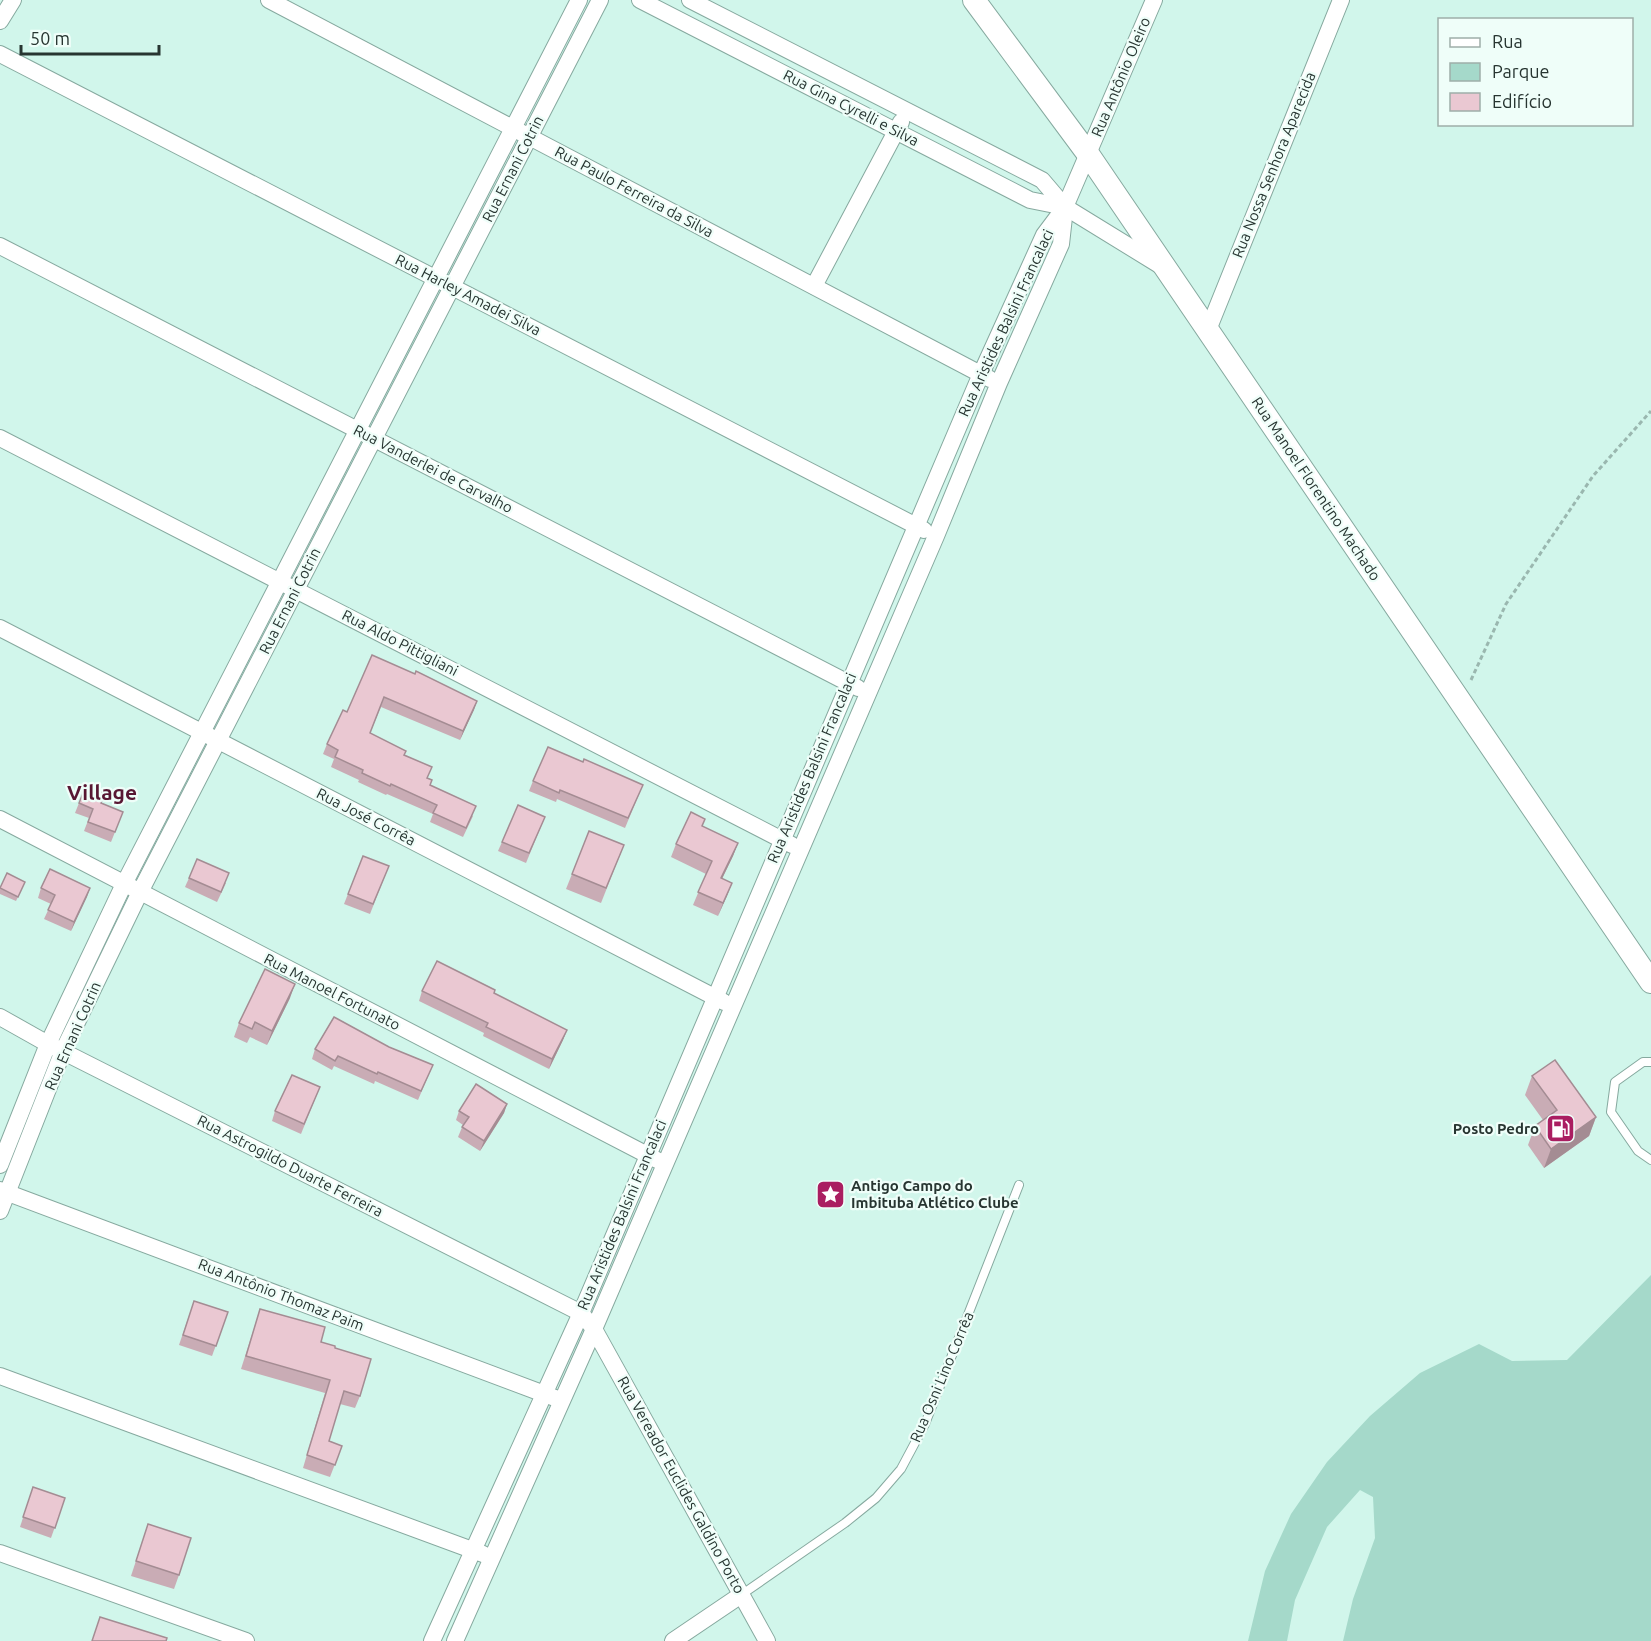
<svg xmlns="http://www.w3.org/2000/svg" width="1651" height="1641" font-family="Ubuntu,sans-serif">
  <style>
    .green { fill: #a5d9ca }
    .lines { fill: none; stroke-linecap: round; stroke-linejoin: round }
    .lane-casing { stroke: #86a99f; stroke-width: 10 }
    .street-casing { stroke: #86a99f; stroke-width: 18 }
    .secondary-casing { stroke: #86a99f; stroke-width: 24 }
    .path { stroke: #9ab7af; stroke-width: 3; stroke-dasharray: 4.5 3; stroke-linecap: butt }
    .lane { stroke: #fff; stroke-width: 8 }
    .street { stroke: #fff; stroke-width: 16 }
    .secondary { stroke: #fff; stroke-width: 22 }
    .wall { fill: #c9acb5 }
    .shaded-wall { fill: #a48c93 }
    .building { fill: #eac8d2; stroke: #a48c93; stroke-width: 1.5 }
    .labels { text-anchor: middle; stroke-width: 4.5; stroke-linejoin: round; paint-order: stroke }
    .street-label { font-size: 15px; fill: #273531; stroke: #effef9 }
    .poi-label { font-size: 15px; font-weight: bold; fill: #273531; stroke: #effef9; text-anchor: end }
    .district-label { font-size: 21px; font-weight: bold; fill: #581733; stroke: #effef9 }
  </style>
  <rect width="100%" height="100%" fill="#d1f6eb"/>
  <!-- green -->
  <path class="green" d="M1651,1275V1641H1343L1353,1599L1375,1538L1373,1497L1360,1490L1327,1527L1295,1600L1287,1641H1248L1265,1571L1291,1514L1327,1462L1370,1416L1420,1373L1479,1344L1512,1361L1567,1360Z"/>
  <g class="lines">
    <defs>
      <g id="lane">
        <path d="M1651,1062H1643L1615,1082L1611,1112L1638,1151L1651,1160"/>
        <path d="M741,1595L845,1523L876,1498L901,1469L925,1424L1019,1185"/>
      </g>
      <g id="street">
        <path d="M269,0L990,379"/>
        <path d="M640,0L1030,200L1065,207L1161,266"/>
        <path d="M690,0L1042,180L1065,207"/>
        <path d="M0,21L13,0"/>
        <path d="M0,54L924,530"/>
        <path d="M0,246L858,688"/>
        <path d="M814,286L901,122"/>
        <path d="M1208,330L1341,0"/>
        <path d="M0,438L792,845"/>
        <path d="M0,628L724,1002"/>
        <path d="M0,819L657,1160"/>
        <path d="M0,1017L48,1044L581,1313L594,1329L767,1641"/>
        <path d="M0,1165L48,1044L124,884L579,0"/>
        <path d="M0,1190L555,1398"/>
        <path d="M0,1211L63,1051L140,892L600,0"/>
        <path d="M0,1376L483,1554"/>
        <path d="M0,1553L246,1641"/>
        <path d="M432,1641L581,1313L981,374L1044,235L1065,207L1154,0"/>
        <path d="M455,1641L594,1329L936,536L999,383L1061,244L1065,208"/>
        <path d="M673,1641L741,1595"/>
      </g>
      <path id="secondary" d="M974,0L1088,154L1651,982"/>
    </defs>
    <!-- lane casing -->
    <use href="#lane" class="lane-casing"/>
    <!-- street casing -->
    <use href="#street" class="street-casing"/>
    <!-- secondary casing -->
    <use href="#secondary" class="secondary-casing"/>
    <!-- path -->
    <path class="path" d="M1471,680L1506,604L1593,476L1651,411"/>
    <!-- lane -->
    <use href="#lane" class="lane"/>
    <!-- street -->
    <use href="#street" class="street"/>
    <!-- secondary -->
    <use href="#secondary" class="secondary"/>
  </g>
  <!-- wall -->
  <g class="wall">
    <path d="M415,674L477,701L460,740L381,707L370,733L405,755L428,778L430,785L473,816L463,837L430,822L433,814L387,794L386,795L358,782L359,780L331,767L334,759L323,754L327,744L347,712Z"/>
    <path d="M583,762L643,785L625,828L557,799L556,802L529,791L533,781Z"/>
    <path d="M79,803H101L123,812L111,842L84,831L89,818L75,813Z"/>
    <path d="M545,817L526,863L498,851L502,842Z"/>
    <path d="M702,827L738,843L733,856L722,879L732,883L718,916L693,905L706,874L671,857L676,844Z"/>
    <path d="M624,845L601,903L566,889L572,874Z"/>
    <path d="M363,856L389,866L370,914L344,904Z"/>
    <path d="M189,878L226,883L217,902L185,887Z"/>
    <path d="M25,882L16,901L0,894V888Z"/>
    <path d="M41,888H90L71,931L44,919L51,904L38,898Z"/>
    <path d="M422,991L494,994L567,1030L563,1040L549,1069L483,1036L484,1033L419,1001Z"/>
    <path d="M290,998L267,1045L250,1037L247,1043L234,1037L239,1023Z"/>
    <path d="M389,1047L433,1065L418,1100L375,1081L374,1084L334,1066L332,1070L312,1059L315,1049Z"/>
    <path d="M1532,1076L1596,1117L1589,1136L1544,1168L1528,1145L1535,1126L1543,1120L1525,1095Z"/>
    <path d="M320,1087L301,1134L272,1121L275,1111Z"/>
    <path d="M507,1104L504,1113L480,1151L458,1137L463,1125L456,1120L459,1111Z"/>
    <path d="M194,1301L228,1312L212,1356L179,1345Z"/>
    <path d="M260,1309L321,1342L335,1348L360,1396L355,1408L340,1404L329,1441L342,1446L330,1477L303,1468L325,1393L241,1369Z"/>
    <path d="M33,1487L65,1498L51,1538L20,1527Z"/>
    <path d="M148,1524L179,1575L174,1589L131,1576Z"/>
  </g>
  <!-- shaded-wall -->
  <g class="shaded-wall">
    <path d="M477,701L474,710L460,740L463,731Z"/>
    <path d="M738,843L733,856L716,891L721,878Z"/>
    <path d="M732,883L727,896L718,916L723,903Z"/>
    <path d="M90,888L87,897L71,931L74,922Z"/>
    <path d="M295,984L290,998L267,1045L272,1031Z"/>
    <path d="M567,1030L563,1040L549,1069L552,1059Z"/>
    <path d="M507,1104L504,1113L480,1151L484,1141Z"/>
    <path d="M1596,1117L1589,1136L1544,1168L1551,1149Z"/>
  </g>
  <!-- building -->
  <g class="building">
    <path d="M372,655L415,674L416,671L477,701L463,731L384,697L370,733L406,751L404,755L432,767L427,778L432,780L430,785L476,806L466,828L433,813L437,805L391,784L390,786L362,773L363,770L335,757L338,750L327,744L343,710L347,712Z"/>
    <path d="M548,747L583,762L584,759L643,785L628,818L560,790L559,793L533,781Z"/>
    <path d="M86,786L104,793L101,803L123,812L115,832L88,822L93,809L79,803Z"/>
    <path d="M518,805L545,817L529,853L502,842Z"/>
    <path d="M691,812L705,819L702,826L738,843L721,878L732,883L723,903L698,892L712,861L676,844Z"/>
    <path d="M589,831L624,845L606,888L572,874Z"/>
    <path d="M363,856L389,866L373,904L348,894Z"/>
    <path d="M197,859L229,873L221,892L189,878Z"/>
    <path d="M50,869L90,888L74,922L48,910L55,895L41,888Z"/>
    <path d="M7,873L25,882L18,897L0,888Z"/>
    <path d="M437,961L495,990L494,993L567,1030L552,1059L486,1027L488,1023L422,991Z"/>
    <path d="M265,969L295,984L272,1031L255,1022L252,1029L239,1023Z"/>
    <path d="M334,1017L389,1047L433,1065L421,1091L378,1072L377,1074L338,1056L335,1061L315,1049Z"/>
    <path d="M1555,1060L1596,1117L1551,1149L1535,1126L1557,1110L1532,1076Z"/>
    <path d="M292,1075L320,1087L304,1124L275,1111Z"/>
    <path d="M476,1084L507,1104L484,1141L462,1127L469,1117L459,1111Z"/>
    <path d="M194,1301L228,1312L216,1346L183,1335Z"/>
    <path d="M260,1309L325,1327L321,1342L335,1346V1348L371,1359L360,1396L344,1391L329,1441L342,1446L335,1465L307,1455L330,1380L246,1356Z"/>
    <path d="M33,1487L65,1498L55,1528L23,1517Z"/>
    <path d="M148,1524L191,1538L179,1575L136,1561Z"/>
    <path d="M100,1617L167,1638L166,1641H92Z"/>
  </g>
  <!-- icons -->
  <defs>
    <symbol id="fuel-square" viewBox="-11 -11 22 22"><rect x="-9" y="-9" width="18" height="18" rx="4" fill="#aa1e61" stroke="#effef9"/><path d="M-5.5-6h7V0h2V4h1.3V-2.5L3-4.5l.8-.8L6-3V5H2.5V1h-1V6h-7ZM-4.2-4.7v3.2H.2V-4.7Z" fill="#fff"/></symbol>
    <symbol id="sight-square" viewBox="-11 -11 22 22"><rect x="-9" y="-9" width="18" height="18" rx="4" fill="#aa1e61" stroke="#effef9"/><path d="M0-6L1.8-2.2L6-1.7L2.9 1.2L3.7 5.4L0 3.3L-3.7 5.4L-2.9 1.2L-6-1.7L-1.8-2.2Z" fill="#fff"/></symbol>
  </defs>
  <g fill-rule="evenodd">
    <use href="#fuel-square" x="1544" y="1112" width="33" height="33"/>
    <use href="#sight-square" x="814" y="1178" width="33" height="33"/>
  </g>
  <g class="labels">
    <!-- street labels -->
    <g class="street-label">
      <text transform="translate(1121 77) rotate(-67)" y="5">Rua Antônio Oleiro</text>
      <text transform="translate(851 108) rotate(27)" y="5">Rua Gina Cyrelli e Silva</text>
      <text transform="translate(1274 165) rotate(-68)" y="5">Rua Nossa Senhora Aparecida</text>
      <text transform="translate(513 169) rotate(-63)" y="5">Rua Ernani Cotrin</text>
      <text transform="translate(634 192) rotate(28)" y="5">Rua Paulo Ferreira da Silva</text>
      <text transform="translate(468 295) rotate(27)" y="5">Rua Harley Amadei Silva</text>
      <text transform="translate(1006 323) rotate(-65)" y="5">Rua Aristides Balsini Francalaci</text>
      <text transform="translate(433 469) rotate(27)" y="5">Rua Vanderlei de Carvalho</text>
      <text transform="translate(1316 489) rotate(56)" y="5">Rua Manoel Florentino Machado</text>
      <text transform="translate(290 601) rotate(-63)" y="5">Rua Ernani Cotrin</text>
      <text transform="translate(400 643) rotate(27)" y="5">Rua Aldo Pittigliani</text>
      <text transform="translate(812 768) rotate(-67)" y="5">Rua Aristides Balsini Francalaci</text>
      <text transform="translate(366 817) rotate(27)" y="5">Rua José Corrêa</text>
      <text transform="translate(332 992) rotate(27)" y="5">Rua Manoel Fortunato</text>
      <text transform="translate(73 1036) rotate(-66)" y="5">Rua Ernani Cotrin</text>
      <text transform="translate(290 1166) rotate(27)" y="5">Rua Astrogildo Duarte Ferreira</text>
      <text transform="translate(622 1215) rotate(-67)" y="5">Rua Aristides Balsini Francalaci</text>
      <text transform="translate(281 1295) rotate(21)" y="5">Rua Antônio Thomaz Paim</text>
      <text transform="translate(942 1377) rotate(-67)" y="5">Rua Osni Lino Corrêa</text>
      <text transform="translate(681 1485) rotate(61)" y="5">Rua Vereador Euclides Galdino Porto</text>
    </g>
    <!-- poi labels -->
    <g class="poi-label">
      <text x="1539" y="1134">Posto Pedro</text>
      <text x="851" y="1191" text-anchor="start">Antigo Campo do<tspan x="851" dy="17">Imbituba Atlético Clube</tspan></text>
    </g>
    <!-- district labels -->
    <g class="district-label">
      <text x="102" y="800">Village</text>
    </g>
  </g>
  <!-- legend -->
  <rect x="1438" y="18" width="195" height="108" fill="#effef9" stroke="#9faea9" stroke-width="1.5"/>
  <rect x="1450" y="38" width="30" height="9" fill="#ffffff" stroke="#9faea9" stroke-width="1.5"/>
  <text x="1492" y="48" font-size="18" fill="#273531">Rua</text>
  <rect x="1450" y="63" width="30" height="18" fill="#a5d9ca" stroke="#9faea9" stroke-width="1.5"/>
  <text x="1492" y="78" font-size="18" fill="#273531">Parque</text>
  <rect x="1450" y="93" width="30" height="18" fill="#eac8d2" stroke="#9faea9" stroke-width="1.5"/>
  <text x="1492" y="108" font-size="18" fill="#273531">Edifício</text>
  <!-- scale -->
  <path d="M21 45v9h138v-9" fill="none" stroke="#273531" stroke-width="3"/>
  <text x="30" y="45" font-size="18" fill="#273531" stroke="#effef9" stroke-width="4.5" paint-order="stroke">50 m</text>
</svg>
